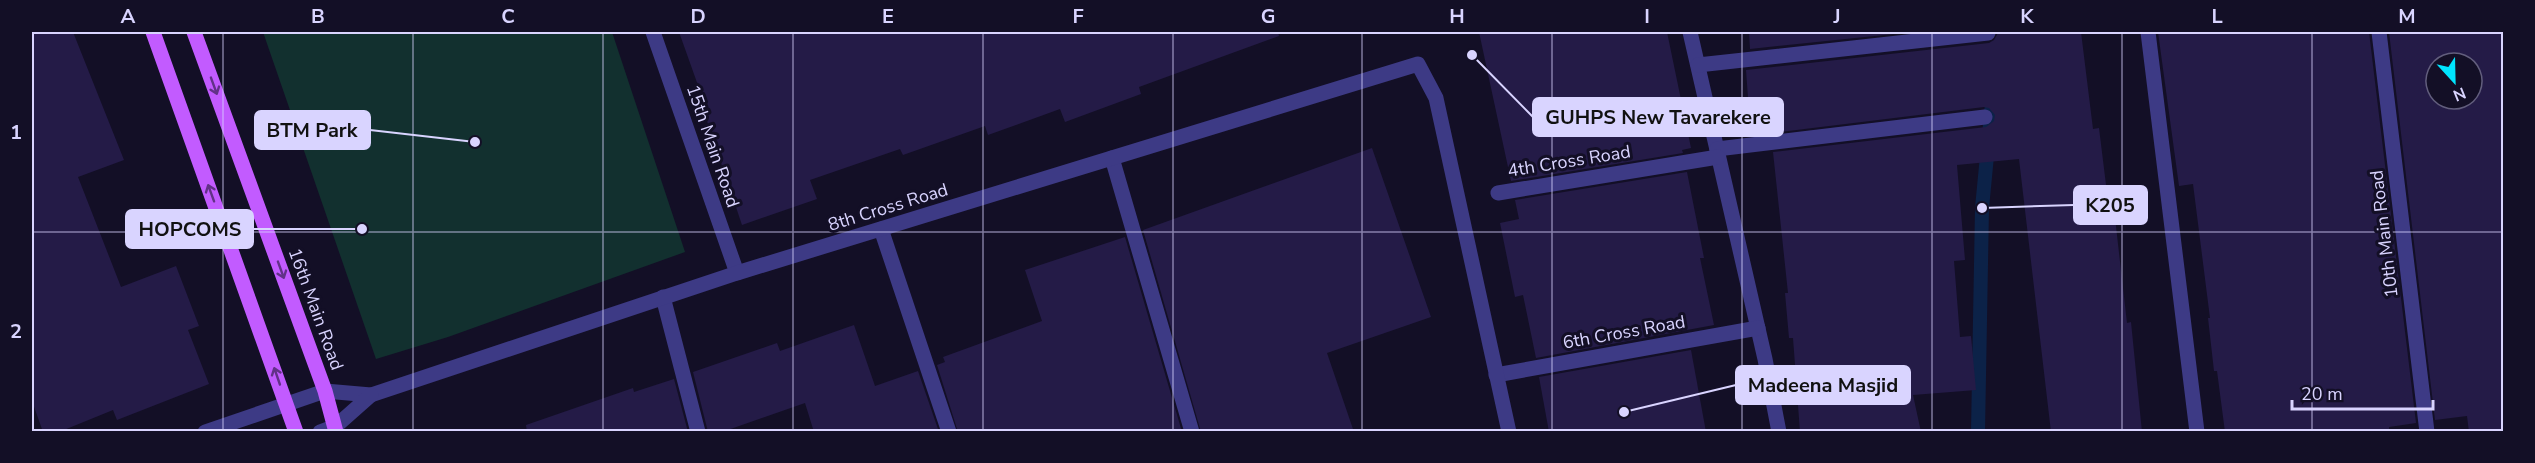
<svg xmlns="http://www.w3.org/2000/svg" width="2535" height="463" font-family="'Nunito Sans',sans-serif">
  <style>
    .green { fill: #12302f }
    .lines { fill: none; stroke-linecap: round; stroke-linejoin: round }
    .stream { stroke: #0c2248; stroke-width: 14 }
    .building { fill: #241b47; fill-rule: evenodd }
    .minor { stroke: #3d3a85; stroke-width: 15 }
    .major { stroke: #c25bff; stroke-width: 15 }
    .oneway { stroke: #623188 }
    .grid { fill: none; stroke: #d9d4ff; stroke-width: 1.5; stroke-opacity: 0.55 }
    .labels { text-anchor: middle; stroke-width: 6; stroke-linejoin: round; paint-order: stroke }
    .street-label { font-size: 18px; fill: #d9d4ff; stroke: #130f26 }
    .leader { fill: none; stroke: #d9d4ff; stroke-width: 2 }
    .callout-dot { fill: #d9d4ff; stroke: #130f26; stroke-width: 2 }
    .callout { fill: #d9d4ff; stroke: #d9d4ff; stroke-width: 2 }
    .callout-label { font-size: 20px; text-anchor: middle; font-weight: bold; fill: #111 }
    .neatline { fill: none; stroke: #d9d4ff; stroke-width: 2 }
    .grid-label { font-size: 20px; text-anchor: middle; font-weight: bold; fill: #d9d4ff }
  </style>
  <rect width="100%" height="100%" fill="#130f26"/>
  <!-- green -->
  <path class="green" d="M263,32H612L685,252L448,337L376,359Z"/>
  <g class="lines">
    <!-- stream -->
    <path class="stream" d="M1978,432L1982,208L1993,93"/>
  </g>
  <!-- building -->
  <g class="building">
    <path d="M32,32H73L124,160L78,177L121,287L176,266L199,326L188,330L209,384L117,420L113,410L59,432H43L32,401Z"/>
    <path d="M679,32H1278L1279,36L1139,87L1141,94L1065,122L1060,109L988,135L985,126L903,155L900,149L810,180L817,199L742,225L702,106L705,105Z"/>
    <path d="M1479,32H1667L1691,148L1682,150L1683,153L1511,181Z"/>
    <path d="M1749,32H1913L1750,49Z"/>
    <path d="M2158,32H2369L2416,423L2389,427V432H2225L2217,371H2214L2208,318H2210L2193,184L2179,186Z"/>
    <path d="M2389,32H2504V432H2469L2467,416L2435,420ZM2436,63H2472V99H2436Z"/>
    <path d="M1998,33L2081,32L2093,129L2099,128L2108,201L2113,200L2127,323L2131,322L2142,432H2051L2019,159L1957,165L1965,260L1954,261L1960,337L1971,336L1976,390L1913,395L1921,432H1800L1793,338H1789L1785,293H1788L1773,152L1986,127L1994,121L1995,115L1989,108L1984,107L1772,133L1771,123L1750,125L1746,70L1989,43L1994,40Z"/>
    <path d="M1372,148L1431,317L1327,353L1354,432H1201L1143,230Z"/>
    <path d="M1687,172L1704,258H1700L1714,325L1536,358L1523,295L1515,297L1500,223L1519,219L1515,200Z"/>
    <path d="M1125,237L1182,432H958L937,365L945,362L943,357L1042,321L1025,270Z"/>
    <path d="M854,325L875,386L918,371L939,432H814L805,403L722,432H708L693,372L777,343L780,351Z"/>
    <path d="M1691,350L1706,432H1549L1539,377Z"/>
    <path d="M674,379L688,432H527L526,425L633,388L634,392Z"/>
  </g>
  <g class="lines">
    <!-- minor -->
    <g class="minor">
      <path d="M653,32L737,273"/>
      <path d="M1690,32L1765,359L1779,432"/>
      <path d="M2148,32L2197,432"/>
      <path d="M2379,32L2427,432"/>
      <path d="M1698,65L1988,33"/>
      <path d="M1717,149L1985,117"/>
      <path d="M1112,158L1192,432"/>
      <path d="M1498,193L1718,157"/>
      <path d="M881,229L949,432"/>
      <path d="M663,297L698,432"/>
      <path d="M1496,375L1758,328"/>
      <path d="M205,432L325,391L371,395L737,273L1418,64L1436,98L1509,432"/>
      <path d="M320,432L336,426L371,395"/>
    </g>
    <!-- major -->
    <g class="major">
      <path d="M153,32L296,432"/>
      <path d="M194,32L325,391L336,432"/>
    </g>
  </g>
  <!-- one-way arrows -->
  <defs><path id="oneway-shaft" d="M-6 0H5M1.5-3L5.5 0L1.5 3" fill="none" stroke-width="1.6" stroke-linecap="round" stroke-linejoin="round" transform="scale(1.5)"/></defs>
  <g class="oneway">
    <use href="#oneway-shaft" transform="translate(214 86) rotate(70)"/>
    <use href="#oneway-shaft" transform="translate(211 193) rotate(-110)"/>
    <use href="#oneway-shaft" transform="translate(281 270) rotate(70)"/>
    <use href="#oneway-shaft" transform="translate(277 376) rotate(-109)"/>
  </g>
  <!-- grid -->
  <path class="grid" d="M223,32V432M413,32V432M603,32V432M793,32V432M983,32V432M1173,32V432M1362,32V432M1552,32V432M1742,32V432M1932,32V432M2122,32V432M2312,32V432M32,232H2504"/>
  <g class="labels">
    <!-- street labels -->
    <g class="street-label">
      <text transform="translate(713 146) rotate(71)" y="6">15th Main Road</text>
      <text transform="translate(1569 161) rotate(-9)" y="6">4th Cross Road</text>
      <text transform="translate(888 207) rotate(-17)" y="6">8th Cross Road</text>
      <text transform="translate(2384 234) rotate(-97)" y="6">10th Main Road</text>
      <text transform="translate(316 309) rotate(70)" y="6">16th Main Road</text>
      <text transform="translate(1624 332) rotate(-10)" y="6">6th Cross Road</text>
    </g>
  </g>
  <!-- callouts -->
  <path class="leader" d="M1472 55L1533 117M475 142L370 130M1982 208L2074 205M362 229L253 229M1624 412L1736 385"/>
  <g class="callout-dot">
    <circle cx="1472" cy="55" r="6"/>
    <circle cx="475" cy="142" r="6"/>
    <circle cx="1982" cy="208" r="6"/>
    <circle cx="362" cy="229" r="6"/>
    <circle cx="1624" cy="412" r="6"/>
  </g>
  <g class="callout">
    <rect x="1533" y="98" width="250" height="38" rx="6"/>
    <rect x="255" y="111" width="115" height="38" rx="6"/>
    <rect x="2074" y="186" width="73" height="38" rx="6"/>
    <rect x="126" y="210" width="127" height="38" rx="6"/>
    <rect x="1736" y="366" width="174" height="38" rx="6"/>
  </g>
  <g class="callout-label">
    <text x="1658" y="124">GUHPS New Tavarekere</text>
    <text x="312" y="137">BTM Park</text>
    <text x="2110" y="212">K205</text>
    <text x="190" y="236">HOPCOMS</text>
    <text x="1823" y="392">Madeena Masjid</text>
  </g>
  <!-- border -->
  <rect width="2535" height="463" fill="none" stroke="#130f26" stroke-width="66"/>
  <!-- north arrow -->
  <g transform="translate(2454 81) rotate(158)"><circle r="28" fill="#130f26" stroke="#625e7d" stroke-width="1.5"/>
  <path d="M0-4.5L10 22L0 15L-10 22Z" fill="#00e5ff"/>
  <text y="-9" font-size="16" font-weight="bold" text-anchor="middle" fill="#d9d4ff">N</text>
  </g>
  <!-- scale -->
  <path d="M2292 400v9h141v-9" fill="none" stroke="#d9d4ff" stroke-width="3"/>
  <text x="2301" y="400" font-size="18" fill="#d9d4ff" stroke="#130f26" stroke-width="4.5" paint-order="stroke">20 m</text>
  <rect x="33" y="33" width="2469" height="397" class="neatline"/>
  <g class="grid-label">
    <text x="128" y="23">A</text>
    <text x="318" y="23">B</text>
    <text x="508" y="23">C</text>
    <text x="698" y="23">D</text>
    <text x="888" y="23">E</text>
    <text x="1078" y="23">F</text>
    <text x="1268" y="23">G</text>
    <text x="1457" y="23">H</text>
    <text x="1647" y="23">I</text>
    <text x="1837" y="23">J</text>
    <text x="2027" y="23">K</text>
    <text x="2217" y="23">L</text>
    <text x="2407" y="23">M</text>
    <text x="16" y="139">1</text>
    <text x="16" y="338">2</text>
  </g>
</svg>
